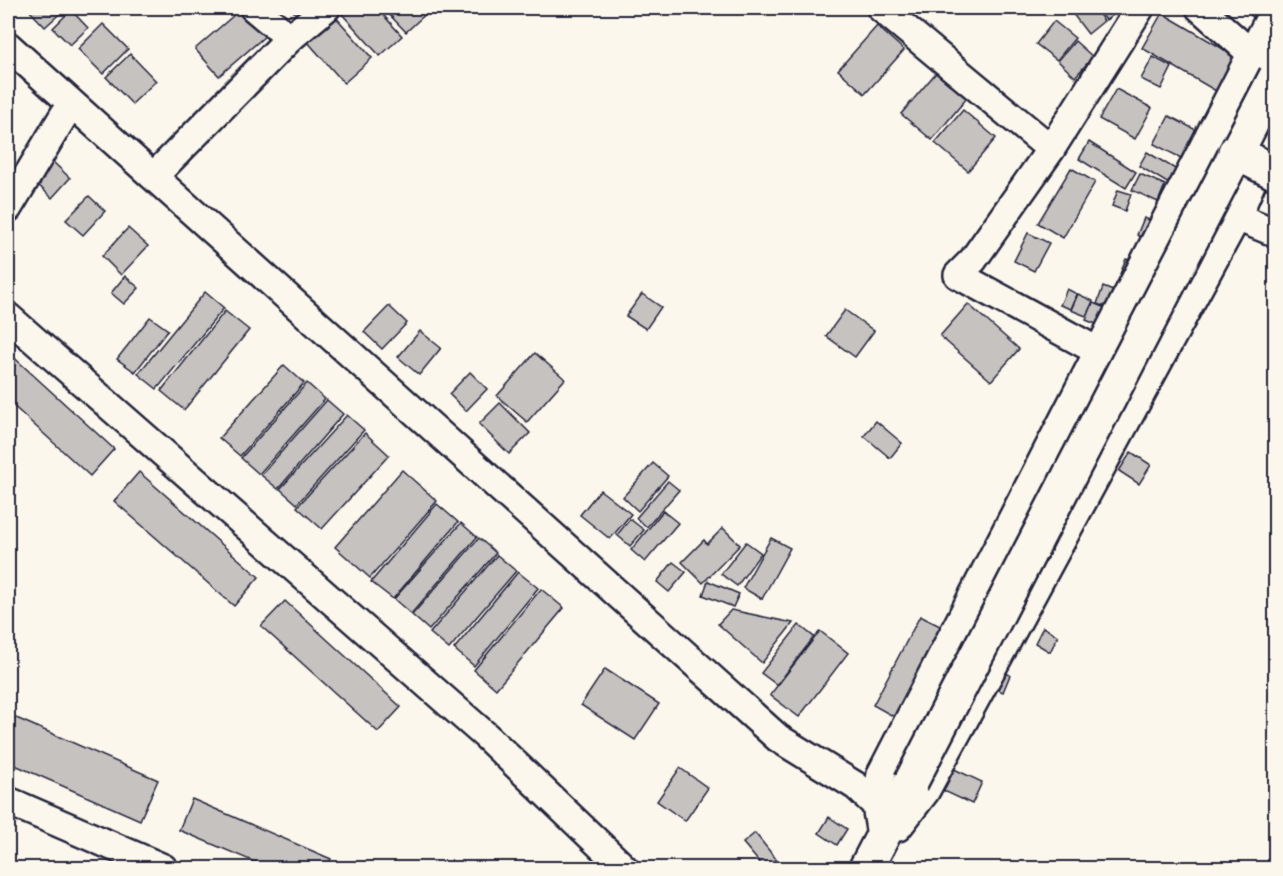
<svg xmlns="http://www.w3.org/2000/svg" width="1283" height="876" font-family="Sriracha,sans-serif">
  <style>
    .building { fill: #c6c2c0; stroke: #22223b; stroke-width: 1.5 }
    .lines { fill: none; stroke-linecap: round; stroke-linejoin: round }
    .minor-casing { stroke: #22223b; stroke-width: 32 }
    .secondary-casing { stroke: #22223b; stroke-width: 38 }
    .minor { stroke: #fbf7ec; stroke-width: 27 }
    .secondary { stroke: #fbf7ec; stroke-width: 33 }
    .secondary-bridge-casing { stroke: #22223b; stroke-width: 38; stroke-linecap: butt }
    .primary-bridge-casing { stroke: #22223b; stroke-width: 38; stroke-linecap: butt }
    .secondary-bridge { stroke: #fbf7ec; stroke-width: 33 }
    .primary-bridge { stroke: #fbf7ec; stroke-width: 33 }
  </style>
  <rect width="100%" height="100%" fill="#fbf7ec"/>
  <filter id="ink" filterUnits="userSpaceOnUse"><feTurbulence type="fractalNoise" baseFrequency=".0167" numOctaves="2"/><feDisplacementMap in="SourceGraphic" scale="12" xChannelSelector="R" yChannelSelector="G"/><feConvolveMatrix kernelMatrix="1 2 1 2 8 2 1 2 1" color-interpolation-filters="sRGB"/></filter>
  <g filter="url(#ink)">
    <!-- building -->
    <g class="building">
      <path d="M27,8H66L45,27Z"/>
      <path d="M242,8L265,36L219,76L195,49Z"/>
      <path d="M290,8H304L296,14Z"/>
      <path d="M350,8H377L402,36L380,56L342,14Z"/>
      <path d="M383,8H432L406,32Z"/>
      <path d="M1079,8H1094L1104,21L1088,34L1072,13Z"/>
      <path d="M1097,8H1112L1116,13L1106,20Z"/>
      <path d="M1243,8H1264L1257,21Z"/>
      <path d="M71,10L88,28L70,45L53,28Z"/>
      <path d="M1162,13L1237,57L1216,91L1142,48Z"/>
      <path d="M334,15L372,58L344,83L306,40Z"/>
      <path d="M1054,21L1075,38L1057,60L1036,44Z"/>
      <path d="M103,24L128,49L103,74L78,49Z"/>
      <path d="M877,26L904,50L865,94L838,70Z"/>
      <path d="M1075,41L1093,57L1075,77L1058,61Z"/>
      <path d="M130,54L156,81L132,104L106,77Z"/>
      <path d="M1153,57L1172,67L1161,89L1141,79Z"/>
      <path d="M940,68L971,93L932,140L901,114Z"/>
      <path d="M1116,89L1152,108L1135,139L1099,119Z"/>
      <path d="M963,110L996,138L968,171L935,143Z"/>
      <path d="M1169,116L1196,130L1181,158L1154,144Z"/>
      <path d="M1089,142L1136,172L1126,188L1079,159Z"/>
      <path d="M1147,152L1177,170L1169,184L1139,166Z"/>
      <path d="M52,161L70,178L52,198L34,181Z"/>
      <path d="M1071,168L1095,182L1063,238L1038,223Z"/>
      <path d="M1140,174L1165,185L1158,202L1132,190Z"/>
      <path d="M1118,190L1131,194L1125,211L1112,206Z"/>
      <path d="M89,196L105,211L83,235L66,220Z"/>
      <path d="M1144,218L1163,226L1156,244L1137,235Z"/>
      <path d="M128,228L148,246L121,275L102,256Z"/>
      <path d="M1028,233L1049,243L1034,271L1014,261Z"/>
      <path d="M1126,259L1143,267L1136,282L1120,274Z"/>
      <path d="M125,276L139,288L124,304L111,293Z"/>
      <path d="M1103,287L1118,293L1112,309L1097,304Z"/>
      <path d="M1067,289L1077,294L1071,309L1060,305Z"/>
      <path d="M205,292L224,308L157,389L138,374Z"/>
      <path d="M642,294L661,307L646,329L626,316Z"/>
      <path d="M1078,294L1093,301L1086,316L1071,310Z"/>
      <path d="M1093,303L1115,312L1108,329L1086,320Z"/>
      <path d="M968,304L1019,349L991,381L940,336Z"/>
      <path d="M389,306L407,323L382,349L364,332Z"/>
      <path d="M845,310L874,331L855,357L826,336Z"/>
      <path d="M225,311L249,330L184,410L161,391Z"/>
      <path d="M150,317L168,330L135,372L117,359Z"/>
      <path d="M420,331L441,348L419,375L398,357Z"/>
      <path d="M8,352L114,449L90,476L8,401Z"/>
      <path d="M535,353L565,379L527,422L497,396Z"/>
      <path d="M284,365L304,383L240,456L219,438Z"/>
      <path d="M470,372L487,389L466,411L449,394Z"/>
      <path d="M307,383L325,399L259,474L241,458Z"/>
      <path d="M327,400L343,414L278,489L261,475Z"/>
      <path d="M500,403L530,433L509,454L479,424Z"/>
      <path d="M347,415L364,430L297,504L280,489Z"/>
      <path d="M876,421L902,443L890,458L864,436Z"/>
      <path d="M365,433L389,455L322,529L297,507Z"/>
      <path d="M1131,452L1151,465L1139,484L1119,471Z"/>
      <path d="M653,463L668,476L638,511L623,497Z"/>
      <path d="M402,470L437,501L370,578L335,547Z"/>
      <path d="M139,472L259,577L234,606L114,501Z"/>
      <path d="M668,481L679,490L647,527L636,518Z"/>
      <path d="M600,490L631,514L610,539L580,515Z"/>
      <path d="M437,504L458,522L393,599L371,582Z"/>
      <path d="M663,511L678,523L645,562L631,550Z"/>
      <path d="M630,519L644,530L630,546L617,535Z"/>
      <path d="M461,523L477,537L411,614L394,599Z"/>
      <path d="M723,528L740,545L703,583L682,562L704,540L707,544Z"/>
      <path d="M479,538L496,553L429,630L412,615Z"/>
      <path d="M771,538L790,548L762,599L743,588Z"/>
      <path d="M746,542L761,553L737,586L721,574Z"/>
      <path d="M497,555L516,571L449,649L430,633Z"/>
      <path d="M673,562L686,572L669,592L657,582Z"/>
      <path d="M518,572L538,588L474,666L454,649Z"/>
      <path d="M708,581L739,594L733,607L703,595Z"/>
      <path d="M541,589L564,608L496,689L474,670Z"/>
      <path d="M285,601L401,707L378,732L261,626Z"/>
      <path d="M731,610L793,623L762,663L718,624Z"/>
      <path d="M920,616L948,630L900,720L873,705Z"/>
      <path d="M799,625L814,637L777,685L761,673Z"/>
      <path d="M1043,627L1058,636L1050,652L1035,643Z"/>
      <path d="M820,631L848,653L799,717L770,695Z"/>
      <path d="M605,669L659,704L635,740L581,705Z"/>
      <path d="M1002,671L1010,675L1003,692L994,688Z"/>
      <path d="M14,717L158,780L140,820L8,762V733Z"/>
      <path d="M680,768L708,788L685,821L657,801Z"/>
      <path d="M954,769L982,782L972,804L944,791Z"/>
      <path d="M192,799L331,859L327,868H269L179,830Z"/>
      <path d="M829,817L847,829L837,845L819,833Z"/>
      <path d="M755,833L776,859L764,868L743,843Z"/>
    </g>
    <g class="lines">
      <defs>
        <g id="minor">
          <path d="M254,8L290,38"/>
          <path d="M881,8L1051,149"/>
          <path d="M1200,8L1264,65"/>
          <path d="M8,46L778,738L856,786L876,805L882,842"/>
          <path d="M154,176L290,38L326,8"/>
          <path d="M8,208L70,105"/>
          <path d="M1237,217L1276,233"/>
          <path d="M8,317L485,735L624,868"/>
          <path d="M1116,361L958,275L973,260L1051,149L1140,8"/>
          <path d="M8,801L163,868"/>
          <path d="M876,805L881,774L1275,8"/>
          <path d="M898,827L925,792L1237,217L1276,125"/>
        </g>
        <path id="secondary" d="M866,868L911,782"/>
      </defs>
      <!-- minor casing -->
      <use href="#minor" class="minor-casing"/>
      <!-- secondary casing -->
      <use href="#secondary" class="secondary-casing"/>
      <!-- minor -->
      <use href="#minor" class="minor"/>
      <!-- secondary -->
      <use href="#secondary" class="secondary"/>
      <defs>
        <path id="secondary-bridge" d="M911,782L1276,76"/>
        <path id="primary-bridge" d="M1235,152L1276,173"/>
      </defs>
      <!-- secondary-bridge casing -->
      <use href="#secondary-bridge" class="secondary-bridge-casing"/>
      <!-- primary-bridge casing -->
      <use href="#primary-bridge" class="primary-bridge-casing"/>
      <!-- secondary-bridge -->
      <use href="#secondary-bridge" class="secondary-bridge"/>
      <!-- primary-bridge -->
      <use href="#primary-bridge" class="primary-bridge"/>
    </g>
  </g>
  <!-- margin -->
  <rect width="1283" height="876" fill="none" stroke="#fbf7ec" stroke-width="30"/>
  <rect x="15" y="15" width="1253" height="846" fill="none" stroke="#22223b" stroke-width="2" filter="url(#ink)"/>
</svg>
